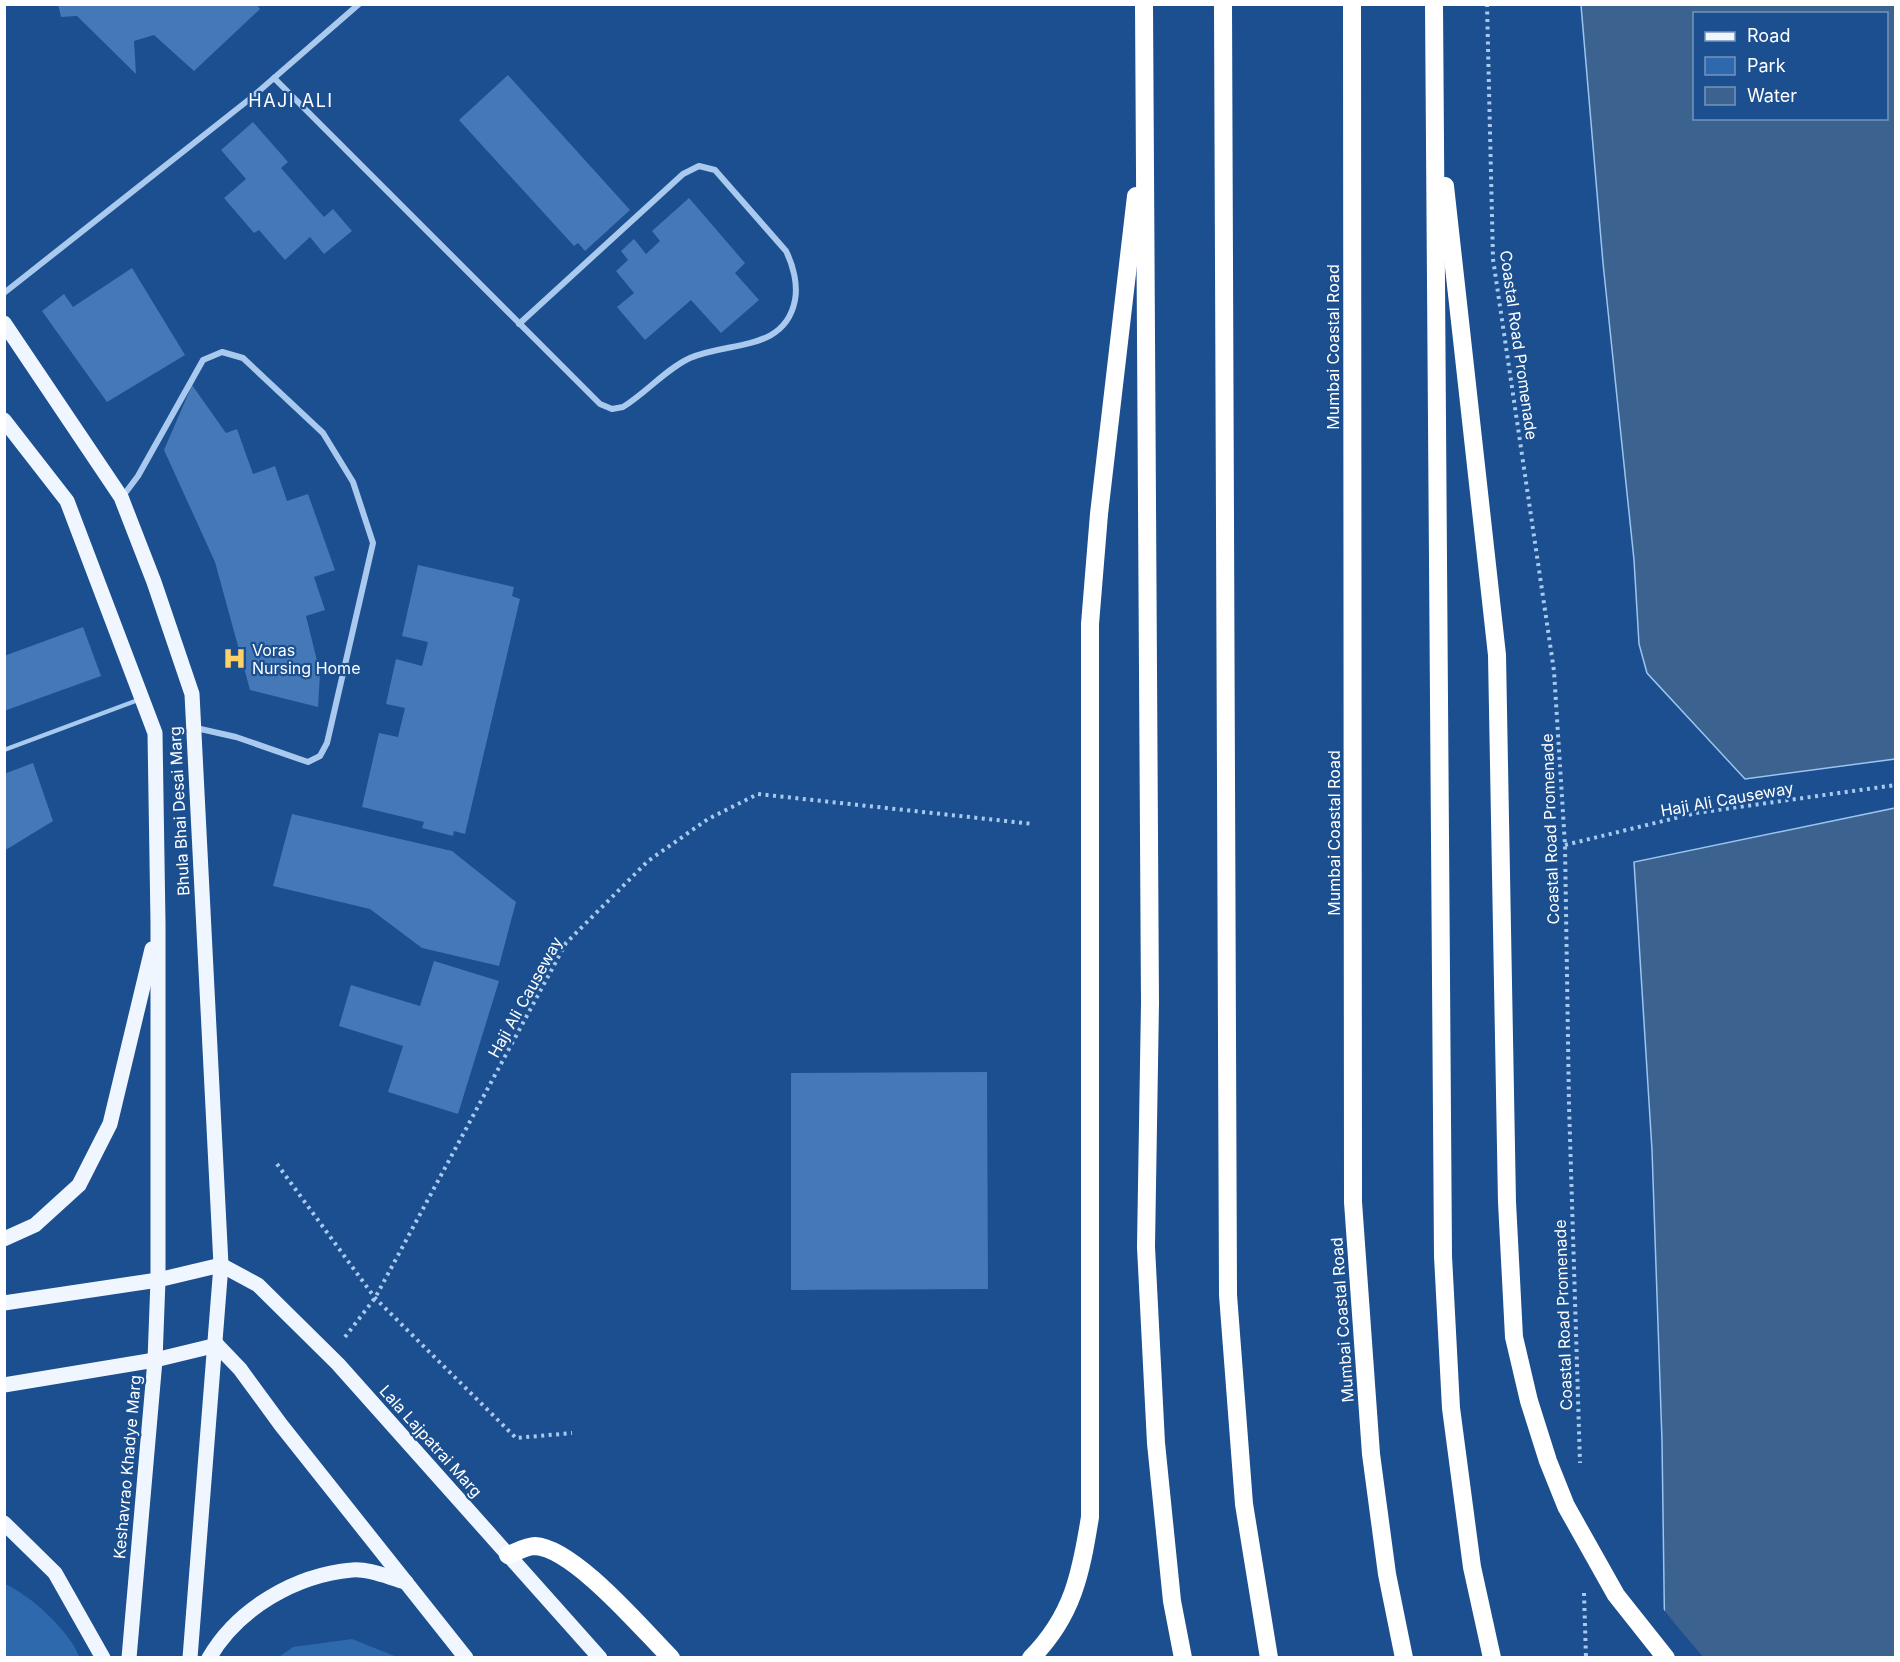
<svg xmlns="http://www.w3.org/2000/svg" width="1900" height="1662" font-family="Inter,sans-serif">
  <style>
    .green { fill: #2e69ad }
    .water { fill: #3c6290; stroke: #9cc4f0; stroke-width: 1.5; fill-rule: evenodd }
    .pier { fill: #1b4f8f }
    .building { fill: #4478b7 }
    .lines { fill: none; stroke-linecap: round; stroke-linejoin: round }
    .path { stroke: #a9c9ee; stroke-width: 4; stroke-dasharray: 3 4.5; stroke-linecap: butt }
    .service { stroke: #a9c9ee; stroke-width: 4.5 }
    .minor { stroke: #a9c9ee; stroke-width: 6 }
    .primary { stroke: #f0f6ff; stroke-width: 15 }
    .motorway { stroke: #fff; stroke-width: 18 }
    .labels { text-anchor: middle; stroke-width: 4.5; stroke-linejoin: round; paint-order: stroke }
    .street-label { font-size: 16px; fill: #fff; stroke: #1b4f8f }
    .poi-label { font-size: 16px; fill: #fff; stroke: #1b4f8f; text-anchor: start }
    .neighbourhood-label { font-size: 18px; letter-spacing: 1.5px; fill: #fff; stroke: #1b4f8f }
  </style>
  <rect width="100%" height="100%" fill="#1b4f8f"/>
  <!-- green -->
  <g class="green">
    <path d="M5,1584C30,1595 70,1631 79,1657H5Z"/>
    <path d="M352,1639L397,1657H279L293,1647Z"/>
  </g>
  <!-- water -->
  <g class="water">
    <path d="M1581,5H1895V759L1745,779L1647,673L1639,644L1634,560L1603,263ZM1694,14H1886V118H1694Z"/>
    <path d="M1895,808V1657H1665L1662,1441L1652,1150L1634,862Z"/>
  </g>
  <!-- pier -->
  <path class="pier" d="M1660,1605L1676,1625L1704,1658H1662Z"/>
  <!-- building -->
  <g class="building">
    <path d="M58,4H256L260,9L194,71L154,35L134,41L136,74L77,16L61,17Z"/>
    <path d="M508,75L630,210L585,251L578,243L574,246L459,120Z"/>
    <path d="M253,122L288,162L281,168L324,217L333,209L352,231L324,254L310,237L285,260L259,230L254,233L224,198L246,179L221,150Z"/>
    <path d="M689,198L745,263L735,273L759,300L721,333L691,300L645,340L617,307L634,293L616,271L628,260L621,251L634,239L646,254L660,241L652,231Z"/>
    <path d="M132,268L185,355L107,402L42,311L64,294L73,307Z"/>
    <path d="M192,385L226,433L237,429L253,474L275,466L287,501L308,494L335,570L314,577L325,610L306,616L320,673L318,707L250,690L215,562L164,450Z"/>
    <path d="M418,565L514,587L512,596L520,599L465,834L454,831L453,836L422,828L424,822L362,807L379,733L398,737L405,708L386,704L396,659L422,666L428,642L402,636Z"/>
    <path d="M83,627L101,676L4,711V656Z"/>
    <path d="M33,763L53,821L4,851V774Z"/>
    <path d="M292,814L452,851L516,902L499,966L422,948L370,909L273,886Z"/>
    <path d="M434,961L499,981L458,1114L388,1092L403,1046L339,1026L351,985L420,1006Z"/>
    <path d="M987,1072L988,1289L791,1290V1073Z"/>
  </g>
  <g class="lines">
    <!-- path -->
    <g class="path">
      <path d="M1487,4L1493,259L1554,671L1565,845L1569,1105L1580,1463"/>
      <path d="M1565,845L1696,813L1896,785"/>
      <path d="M277,1164L375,1298L516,1438L572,1433"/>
      <path d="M345,1337L375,1298L566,943L648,861L708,819L758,794L1033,824"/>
      <path d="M1584,1593L1586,1658"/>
    </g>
    <!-- service -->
    <path class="service" d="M4,750L138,700"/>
    <!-- minor -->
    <g class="minor">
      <path d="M274,78L600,404L612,409L623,407C646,393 666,369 690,358C729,341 785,352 795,300C798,284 793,265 786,251L715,170L699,166L683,174L519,324"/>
      <path d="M4,293L251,98L359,4"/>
      <path d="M123,496L138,476L203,360L222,352L243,358L323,433L353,482L373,543L327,743L320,756L308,762L236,737L196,728"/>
    </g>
    <!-- primary -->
    <g class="primary">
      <path d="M4,323L121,497L154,582L192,694L221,1265L190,1658"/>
      <path d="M4,420L67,501L155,733L158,923V1280L155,1360L129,1658"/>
      <path d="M4,1239L35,1225L79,1185L110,1124L152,949"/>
      <path d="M221,1265L258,1285L338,1364L600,1658"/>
      <path d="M4,1303L158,1280L221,1265"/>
      <path d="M217,1345L240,1369L281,1425L466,1658"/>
      <path d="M4,1385L155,1360L217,1345"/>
      <path d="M4,1523L55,1573L103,1658"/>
      <path d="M209,1658C238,1608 296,1575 352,1570C368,1568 390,1578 406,1582"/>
    </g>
    <!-- motorway -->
    <g class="motorway">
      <path d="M1144,4L1150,1003L1146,1247L1156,1443L1172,1601L1183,1658"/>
      <path d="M1223,4L1228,1295L1244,1504L1269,1658"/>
      <path d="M1352,4L1353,1202L1371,1454L1387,1574L1404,1658"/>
      <path d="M1434,4L1443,1256L1451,1408L1472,1567L1492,1658"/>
      <path d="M1445,186L1497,655L1507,1202L1514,1337L1529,1401L1548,1461L1566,1506L1616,1595L1666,1658"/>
      <path d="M508,1555C516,1552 527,1546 535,1546C574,1548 642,1629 671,1658"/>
      <path d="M1031,1658C1073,1616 1081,1573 1090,1517V624L1099,514L1136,196"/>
    </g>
  </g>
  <!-- icons -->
  <defs>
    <symbol id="hospital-bare" viewBox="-9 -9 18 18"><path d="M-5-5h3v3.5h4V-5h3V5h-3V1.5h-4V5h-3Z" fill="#ffd166" stroke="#1b4f8f" stroke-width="2.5" paint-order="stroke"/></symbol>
  </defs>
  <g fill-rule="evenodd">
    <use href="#hospital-bare" x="218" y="642" width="33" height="33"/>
  </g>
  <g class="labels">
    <!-- street labels -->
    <g class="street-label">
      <text transform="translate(1519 345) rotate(82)" y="6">Coastal Road Promenade</text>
      <text transform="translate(1333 347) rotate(-90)" y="6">Mumbai Coastal Road</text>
      <text transform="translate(1727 799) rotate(-10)" y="6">Haji Ali Causeway</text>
      <text transform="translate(179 811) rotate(-93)" y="6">Bhula Bhai Desai Marg</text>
      <text transform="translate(1550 829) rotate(-92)" y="6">Coastal Road Promenade</text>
      <text transform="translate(1334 833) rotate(-90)" y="6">Mumbai Coastal Road</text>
      <text transform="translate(525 997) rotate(-61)" y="6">Haji Ali Causeway</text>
      <text transform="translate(1563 1315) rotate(-92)" y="6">Coastal Road Promenade</text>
      <text transform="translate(1342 1320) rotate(-94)" y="6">Mumbai Coastal Road</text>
      <text transform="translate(431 1441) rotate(48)" y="6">Lala Lajpatrai Marg</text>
      <text transform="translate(127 1467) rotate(-85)" y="6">Keshavrao Khadye Marg</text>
    </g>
    <!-- poi labels -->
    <g class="poi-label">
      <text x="252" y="656">Voras<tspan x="252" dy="18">Nursing Home</tspan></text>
    </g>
    <!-- neighbourhood labels -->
    <g class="neighbourhood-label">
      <text x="291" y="107">HAJI ALI</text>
    </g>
  </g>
  <!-- border -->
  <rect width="1900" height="1662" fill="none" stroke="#ffffff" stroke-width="12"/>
  <!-- legend -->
  <rect x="1693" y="12" width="195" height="108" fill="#1b4f8f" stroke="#7695bc" stroke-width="1.5"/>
  <rect x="1705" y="32" width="30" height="9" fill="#f0f6ff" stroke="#7695bc" stroke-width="1.5"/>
  <text x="1747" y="42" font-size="18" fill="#ffffff">Road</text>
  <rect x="1705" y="57" width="30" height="18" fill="#2e69ad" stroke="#7695bc" stroke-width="1.5"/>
  <text x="1747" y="72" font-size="18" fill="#ffffff">Park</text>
  <rect x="1705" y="87" width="30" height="18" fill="#3c6290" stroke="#7695bc" stroke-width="1.5"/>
  <text x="1747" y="102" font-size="18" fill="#ffffff">Water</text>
</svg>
